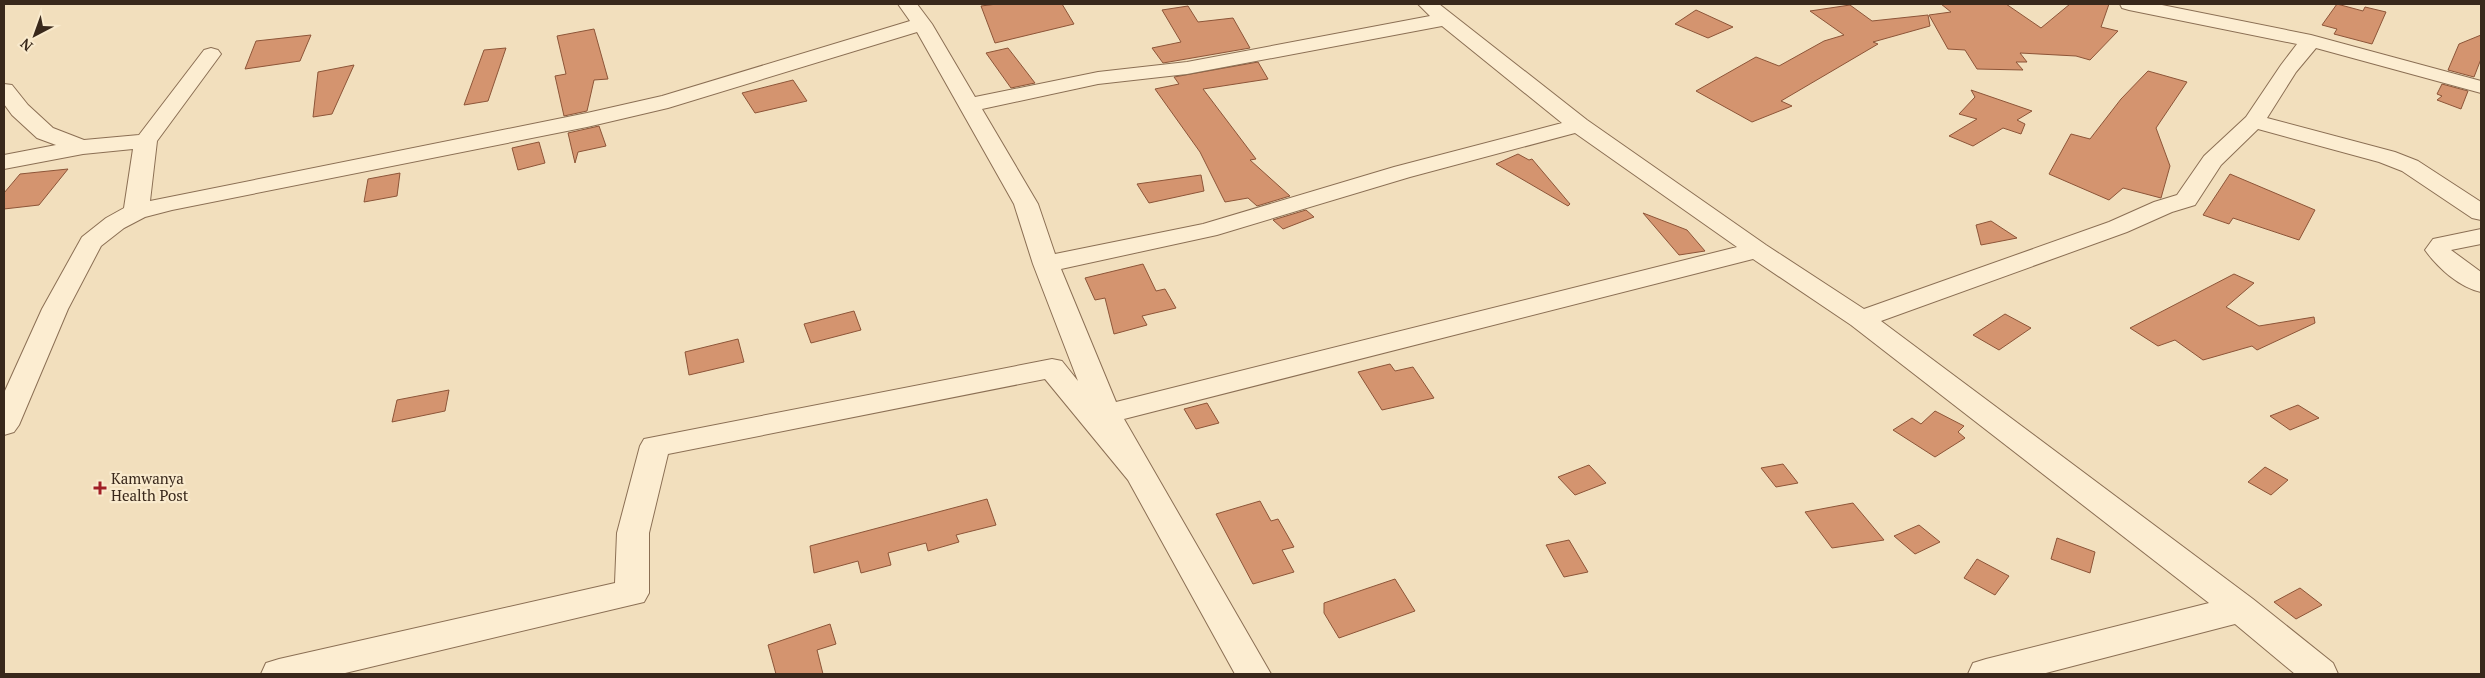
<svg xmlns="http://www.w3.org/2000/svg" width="2485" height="678" font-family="'PT Serif',serif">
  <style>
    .building { fill: #d4946f; stroke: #8d5538 }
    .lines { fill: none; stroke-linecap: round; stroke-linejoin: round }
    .minor-casing { stroke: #8b6f54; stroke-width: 2 }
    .minor { fill: #fcedd1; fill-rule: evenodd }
    .poi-dot { fill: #a01f26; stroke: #f9eacd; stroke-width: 2 }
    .labels { text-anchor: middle; stroke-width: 4.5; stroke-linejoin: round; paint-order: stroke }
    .poi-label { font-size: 15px; fill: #39281b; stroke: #f9eacd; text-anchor: start }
  </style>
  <rect width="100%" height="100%" fill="#f2dfbd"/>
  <!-- building -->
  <g class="building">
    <path d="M997,4H1062L1074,24L995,43L981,6Z"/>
    <path d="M1941,4H2006L2041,28L2070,4H2109L2101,27L2118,31L2090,60L2076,56L2020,53L2027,62H2016L2023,70L1977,69L1965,50L1948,49L1929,15L1951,12Z"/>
    <path d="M2337,4L2363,11L2365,7L2386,12L2372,44L2334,34L2337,29L2322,25Z"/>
    <path d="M1850,5L1872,21L1928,15L1930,26L1873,42L1878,44L1781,101L1792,106L1752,122L1696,91L1756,57L1779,66L1824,41L1844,35L1810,11Z"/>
    <path d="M1188,6L1198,22L1233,18L1250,48L1163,63L1152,48L1181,42L1162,10Z"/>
    <path d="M1696,10L1733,27L1708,38L1675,24Z"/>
    <path d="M594,29L608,79L594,80L587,111L564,116L555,76L566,74L557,36Z"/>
    <path d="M311,35L300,61L245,69L256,41Z"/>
    <path d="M2481,35V59L2474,77L2448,70L2459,44Z"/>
    <path d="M506,48L488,101L464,105L484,50Z"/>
    <path d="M1008,48L1035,83L1011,88L986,53Z"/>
    <path d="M1258,62L1268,79L1203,89L1256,159L1250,160L1290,196L1257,206L1248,198L1225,202L1200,152L1155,89L1179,84L1174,77Z"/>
    <path d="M354,65L332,114L313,117L318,72Z"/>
    <path d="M2148,71L2187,82L2156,128L2170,166L2161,198L2123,188L2109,200L2049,174L2071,134L2090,139L2121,99Z"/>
    <path d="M793,80L807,101L755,113L742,93Z"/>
    <path d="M2442,84L2468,91L2461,109L2437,100L2442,96L2437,94Z"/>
    <path d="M1971,90L2032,111L2017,120L2025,124L2021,134L2003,128L1973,146L1949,136L1977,119L1959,114L1975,97Z"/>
    <path d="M599,126L606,146L578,152L575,163L568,133Z"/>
    <path d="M539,142L545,163L518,170L512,148Z"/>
    <path d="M1518,154L1529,160L1532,159L1570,204L1568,206L1496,164Z"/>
    <path d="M68,169L39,205L4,209V193L20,174Z"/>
    <path d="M400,173L397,196L364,202L368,179Z"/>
    <path d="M2230,174L2315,210L2299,240L2233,218L2229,224L2203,215Z"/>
    <path d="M1201,175L1204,191L1149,203L1137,184Z"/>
    <path d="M1306,210L1314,217L1283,229L1273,220Z"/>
    <path d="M1643,213L1687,230L1705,251L1679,255Z"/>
    <path d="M1991,221L2017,238L1981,245L1976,225Z"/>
    <path d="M1143,264L1156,291L1165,289L1176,308L1142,316L1147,325L1114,334L1105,298L1095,300L1085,278Z"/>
    <path d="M2234,274L2254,283L2226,307L2259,326L2314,317L2315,323L2257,350L2252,346L2203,360L2175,340L2158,346L2130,328Z"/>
    <path d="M854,311L861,330L811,343L804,324Z"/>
    <path d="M2005,314L2031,328L1999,350L1973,335Z"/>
    <path d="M738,339L744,362L689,375L685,352Z"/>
    <path d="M1390,364L1395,371L1413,367L1434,398L1382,410L1358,372Z"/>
    <path d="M449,390L445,411L392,422L397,400Z"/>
    <path d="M1207,403L1219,423L1196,429L1184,409Z"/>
    <path d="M2298,405L2319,418L2290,430L2270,416Z"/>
    <path d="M1935,411L1964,426L1958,432L1965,438L1935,457L1893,430L1912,418L1921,424Z"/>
    <path d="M1783,464L1798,483L1776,487L1761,468Z"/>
    <path d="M1589,465L1606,483L1575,495L1558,477Z"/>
    <path d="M2265,467L2288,480L2271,495L2248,482Z"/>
    <path d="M987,499L996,525L956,535L959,542L928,551L926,543L888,553L891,565L861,573L858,561L814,573L810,546Z"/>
    <path d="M1260,501L1271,521L1278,519L1294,547L1282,550L1294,572L1253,584L1216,514Z"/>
    <path d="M1853,503L1884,540L1832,548L1805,512Z"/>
    <path d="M1919,525L1940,542L1915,554L1894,536Z"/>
    <path d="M2057,538L2095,552L2090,573L2051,559Z"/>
    <path d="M1569,540L1588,572L1564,577L1546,545Z"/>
    <path d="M1977,559L2009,576L1995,595L1964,578Z"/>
    <path d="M1395,579L1415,611L1339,638L1324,613V603Z"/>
    <path d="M2300,588L2322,605L2296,619L2274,602Z"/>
    <path d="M830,624L836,644L817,650L823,674H776L768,645Z"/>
  </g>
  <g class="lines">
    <defs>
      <g id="minor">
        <path d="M898,4H917L932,24L975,97L1098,72L1187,62L1430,16L1418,4H1439L1587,120L1766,245L1864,309L2109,222L2154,202L2177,195L2204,156L2246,117L2281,65L2297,44L2129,10L2122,8L2120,4H2157L2311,35L2481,81V93L2316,48L2296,72L2267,118L2395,152L2418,161L2481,202V220L2472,218L2402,171L2379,162L2258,129L2221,165L2195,205L2172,212L2127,232L1881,321L2253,599L2333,663L2338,674H2295L2235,624L2042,674H1968L1973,663L1986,659L2209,603L1851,325L1753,259L1124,419L1271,674H1235L1128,480L1045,379L668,454L649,533V593L644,602L341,674H261L266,663L279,659L615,583L617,533L640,446L644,439L1052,359L1062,361L1078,381L1033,264L1014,204L917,32L668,108L587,127L172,210L145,217L124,228L101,246L68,309L19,425L14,432L4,435V393L42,309L82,237L106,218L124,208L133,149L83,154L4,169V155L56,145L37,138L12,115L4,104V84L12,85L28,105L53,128L84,140L139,135L204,50L211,48L218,50L221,54L157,141L150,201L587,113L662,96L910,21ZM1442,26L1562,123L1394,167L1203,224L1055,254L1038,204L982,109L1098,84L1187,74ZM1575,133L1737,247L1116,402L1061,269L1217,235L1410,177Z"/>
        <path d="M2481,229V244L2451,250L2481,272V292C2459,287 2438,268 2425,250L2433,239Z"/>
      </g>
    </defs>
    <!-- minor casing -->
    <use href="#minor" class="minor-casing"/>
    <!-- minor -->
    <use href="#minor" class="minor"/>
  </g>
  <!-- markers -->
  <path class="poi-dot" d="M97.5 480.5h5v5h5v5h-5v5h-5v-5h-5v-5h5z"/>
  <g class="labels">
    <!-- poi labels -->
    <g class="poi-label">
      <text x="111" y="484">Kamwanya<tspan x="111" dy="17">Health Post</tspan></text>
    </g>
  </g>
  <!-- border -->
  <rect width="2485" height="678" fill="none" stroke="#39281b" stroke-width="10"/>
  <!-- north arrow -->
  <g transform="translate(35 35) rotate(221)" stroke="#f9eacd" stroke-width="4" paint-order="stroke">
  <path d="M0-4L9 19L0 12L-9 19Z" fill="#39281b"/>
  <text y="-8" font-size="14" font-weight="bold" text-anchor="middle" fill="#39281b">N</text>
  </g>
</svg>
